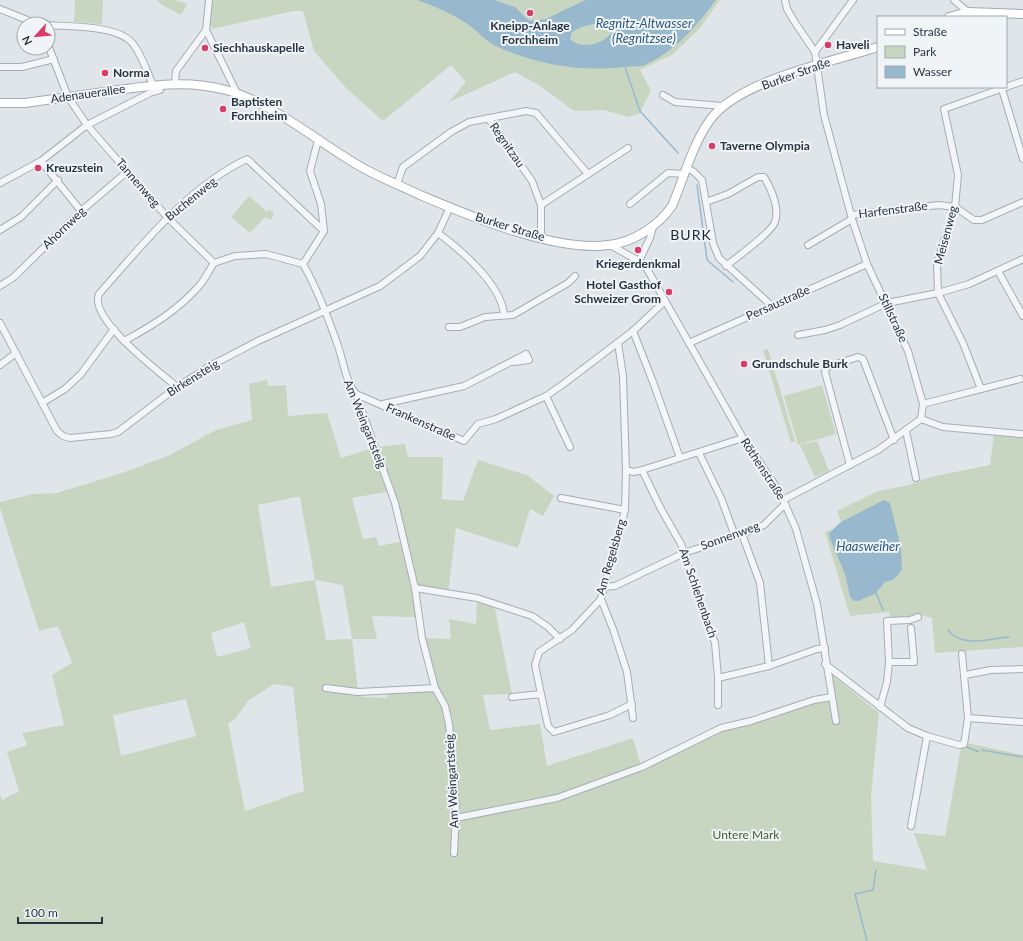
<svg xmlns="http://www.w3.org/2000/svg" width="1023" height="941" font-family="Lato,sans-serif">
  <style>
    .green { fill: #c8d5c0; fill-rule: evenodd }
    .water { fill: #98b9cd; fill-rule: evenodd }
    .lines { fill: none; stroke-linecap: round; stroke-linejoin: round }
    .stream { stroke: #98b9cd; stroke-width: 1.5 }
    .minor-casing { stroke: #a5adb5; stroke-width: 8 }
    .major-casing { stroke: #9eabb7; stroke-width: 10 }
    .minor { stroke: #f3f5f8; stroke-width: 6 }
    .major { stroke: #fff; stroke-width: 8 }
    .poi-dot { fill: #d83c69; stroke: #f0f4f7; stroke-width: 1.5 }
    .labels { text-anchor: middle; stroke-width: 4; stroke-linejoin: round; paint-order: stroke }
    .poi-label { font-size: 12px; font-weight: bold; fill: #273543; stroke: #f0f4f7; text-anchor: start }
    .street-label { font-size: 12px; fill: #273543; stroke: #f0f4f7 }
    .park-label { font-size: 12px; fill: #426033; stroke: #f0f4f7 }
    .water-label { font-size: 13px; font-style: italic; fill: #2e5b7a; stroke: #f0f4f7 }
    .quarter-label { font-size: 14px; letter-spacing: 1px; fill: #192634; stroke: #f0f4f7 }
  </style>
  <rect width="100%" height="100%" fill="#e0e5ea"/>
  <!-- green -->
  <g class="green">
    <path d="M75,0H103L102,24L74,22Z"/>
    <path d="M157,0H175L187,4L181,15L162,5Z"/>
    <path d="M212,0H720L700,28L673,54L640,70L651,90L640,113L629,117L604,110L574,111L540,86L515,72L449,102L466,82L451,65L383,121L346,88L314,51L303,11H293L212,29L210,23Z"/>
    <path d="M249,196L267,212L269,210L274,213L271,220L265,217L250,233L231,217Z"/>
    <path d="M768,349L795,441L791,443L763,350Z"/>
    <path d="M267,380L268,386L286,385L288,416L327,413L341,458L377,447L405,444L408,457H443L442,499L463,501L478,460L527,475L554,496L543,516L530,509L518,548L456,528L448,593L415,588L419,617L372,616L377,639H352L358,691H362L363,697L387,698V690L435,687L422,638L451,639L449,619L476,624L477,598L494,604L512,694L483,695L490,730L540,724L547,766L633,738L640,763L722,730L828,700L831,674L879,713L871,796L873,861L927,870L914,833L945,836L962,742L1023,755V941H0V794L2,800L19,791L7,752L27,745L22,733L64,725L52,675L72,663L58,626L39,631L0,508V502L34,494L57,493L122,473L168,456L216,430L252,420L249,384ZM391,491L404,541L379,546L376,537L363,539L352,498ZM296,497H300L315,580L271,587L258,505ZM315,580L343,585L352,639L326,640ZM244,622L251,648L217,657L211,633ZM274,684L293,687L304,791L245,811L228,723L234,720L249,700ZM186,699L196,736L121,756L113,715Z"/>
    <path d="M822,385L836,434L798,445L784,396Z"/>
    <path d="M1023,431V647L935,653L932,618L921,615L890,618L889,612L850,616L825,532L832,529L829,533L845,574L850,597L876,593L885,582L893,580L843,521L841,522L837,511L878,491L909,485L931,477L990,465L994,434Z"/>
    <path d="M817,441L829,471L815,477L800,445Z"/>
  </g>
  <!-- water -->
  <g class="water">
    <path d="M417,0H494L515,7L528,20L535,21L546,19L585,0H716C697,26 675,51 645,65C639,67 631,66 624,67C581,72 534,65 494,45C484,40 476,29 466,23C451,13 433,6 417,0ZM598,23H609L614,29C606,44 582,51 570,39L572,32L581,27Z"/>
    <path d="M884,500L890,503L901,548L902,570L893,580L885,582L876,593L858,601H854L850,597L845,574L830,539L829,533L841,522Z"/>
  </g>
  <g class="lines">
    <!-- stream -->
    <g class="stream">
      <path d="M625,67L640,111L678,153"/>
      <path d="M697,185L707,260L733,282"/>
      <path d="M876,593L883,610"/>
      <path d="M948,630C961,648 990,639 1009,637"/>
      <path d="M964,746L979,752"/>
      <path d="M982,750L1023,757"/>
      <path d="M867,941L855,894L873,890L876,870"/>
    </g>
    <defs>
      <g id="minor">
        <path d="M209,0L206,30L237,93"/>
        <path d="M785,0L787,9L794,21L815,52L824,115L852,219L867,264L908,351L923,404L921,419"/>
        <path d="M954,0L968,12"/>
        <path d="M0,9L37,24"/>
        <path d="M48,25C70,27 119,25 133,44C142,55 147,72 153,85"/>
        <path d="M48,45L68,97L87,125L167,217L214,263"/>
        <path d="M815,52L853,0"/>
        <path d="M0,67H22L54,59"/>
        <path d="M175,83L176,71L206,30"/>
        <path d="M1002,89L1023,159"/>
        <path d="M663,95L675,102L723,106"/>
        <path d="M488,118L532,181L541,205V237"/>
        <path d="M41,161L81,211"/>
        <path d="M687,168L694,172L702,180L713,243L719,258L772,306"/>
        <path d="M0,183L41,161L87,125L150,93L160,90"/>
        <path d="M397,184L403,167L451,132L469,122L526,111L536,113L588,174"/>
        <path d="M706,202L728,194L758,177H764C771,188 780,209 775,222C772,232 736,258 726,266"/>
        <path d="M630,204L668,173L685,174"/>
        <path d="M541,205L628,148"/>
        <path d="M851,215L939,205L955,207L974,220H982L1023,202"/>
        <path d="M0,230L21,217L58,180"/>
        <path d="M438,233C461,250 502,285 504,315"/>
        <path d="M610,245L639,261L647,269L743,438L773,482L785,504L796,529L817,604L836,721"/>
        <path d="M808,245L852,219"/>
        <path d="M639,261L650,238L653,227"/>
        <path d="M303,264C318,290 328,317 338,346C344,363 345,380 356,394L395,503L415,588L422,638L435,688L445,706L449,724L454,774L456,812L454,853"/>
        <path d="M998,271L1023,316"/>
        <path d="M0,286L14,277L81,211L128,171"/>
        <path d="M0,323L57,431L63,436L70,438L111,434L118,432L177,387L201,372L208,367L258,341L380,286L420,256L438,233L450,207"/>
        <path d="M449,327H460L485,317L513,315L568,283L575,276"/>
        <path d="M633,331L653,382L680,458"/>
        <path d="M798,335L825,330L840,325L887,303L938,293L969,284L1023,259"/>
        <path d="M124,341C152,326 178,310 199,286C205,280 209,270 214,263L235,256L266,254L303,264L324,231L321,204L310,171L318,140"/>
        <path d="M689,343L867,264"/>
        <path d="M0,365L16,353"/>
        <path d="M177,387C160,372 88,319 99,294C142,245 188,187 247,159L324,231"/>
        <path d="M981,389L963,343L938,293L937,263L955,207L958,175L944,109L1023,81"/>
        <path d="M356,394L464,441L478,424L496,419L546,396L562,385L633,331L665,301"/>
        <path d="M546,396L570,447"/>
        <path d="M42,403L65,389L81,374L114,329"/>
        <path d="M383,404L464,386L526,354L529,360L514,362"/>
        <path d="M923,404L1020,379"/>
        <path d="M921,419L943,427L1021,434"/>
        <path d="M906,431L916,478"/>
        <path d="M699,453L721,498L735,536"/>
        <path d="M850,465L825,372L827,367L858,357L863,359L894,440"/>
        <path d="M626,470L634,472L642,470L743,438"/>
        <path d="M642,470L661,509L681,544L703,613L715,643L718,678V705"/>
        <path d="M561,498L625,510"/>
        <path d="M783,500L878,450L921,419"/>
        <path d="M742,534L760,583L769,666"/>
        <path d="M604,587L615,586L684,553L742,534L764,525L785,504"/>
        <path d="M415,588L477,598L532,616L548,627L560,639"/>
        <path d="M601,599L613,629L627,672L633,718"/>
        <path d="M911,628L914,662H889L887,621L910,620L918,617"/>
        <path d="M825,664L908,728L927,736L959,745L964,744L968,718L962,654"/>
        <path d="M965,675L991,670L1023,669"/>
        <path d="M718,678L769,666L817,649L825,648"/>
        <path d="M326,688L358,692L435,688"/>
        <path d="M541,694L535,665L539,652L572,630L601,599L625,510L626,470L623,376L618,343"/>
        <path d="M512,697L541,694L548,726L554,732L610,715L632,704"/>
        <path d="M880,707L887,682L889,662"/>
        <path d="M968,718L1023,722"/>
        <path d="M456,818L557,798L642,767L721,728L751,721L814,700L832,697"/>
        <path d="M911,826L927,736"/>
      </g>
      <g id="major">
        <path d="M949,17L968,12L1023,14"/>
        <path d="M0,103H25C52,99 78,96 105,92C146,86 185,79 226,90C274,103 320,144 363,168C381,178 401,186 420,195C470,216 554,252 608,245C633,243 658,226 672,206C684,178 692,145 710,120C739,80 832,62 878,47"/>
      </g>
    </defs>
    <!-- minor casing -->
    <use href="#minor" class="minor-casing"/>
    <!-- major casing -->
    <use href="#major" class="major-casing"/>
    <!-- minor -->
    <use href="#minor" class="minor"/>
    <!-- major -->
    <use href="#major" class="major"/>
  </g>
  <!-- markers -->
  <g class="poi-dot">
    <circle cx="530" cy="13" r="4"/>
    <circle cx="828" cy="45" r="4"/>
    <circle cx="205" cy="48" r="4"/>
    <circle cx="105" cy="73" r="4"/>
    <circle cx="223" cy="109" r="4"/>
    <circle cx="712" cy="146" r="4"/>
    <circle cx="38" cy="168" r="4"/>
    <circle cx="638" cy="250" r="4"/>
    <circle cx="669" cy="292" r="4"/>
    <circle cx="744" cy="364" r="4"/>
  </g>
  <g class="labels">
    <!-- poi labels -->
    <g class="poi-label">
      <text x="530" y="30" text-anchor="middle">Kneipp-Anlage<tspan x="530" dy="14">Forchheim</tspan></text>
      <text x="836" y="49">Haveli</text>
      <text x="213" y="52">Siechhauskapelle</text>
      <text x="113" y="77">Norma</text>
      <text x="231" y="106">Baptisten<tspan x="231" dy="14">Forchheim</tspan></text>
      <text x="720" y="150">Taverne Olympia</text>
      <text x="46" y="172">Kreuzstein</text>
      <text x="638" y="268" text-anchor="middle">Kriegerdenkmal</text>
      <text x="661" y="289" text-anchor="end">Hotel Gasthof<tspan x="661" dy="14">Schweizer Grom</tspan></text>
      <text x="752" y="368">Grundschule Burk</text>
    </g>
    <!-- street labels -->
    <g class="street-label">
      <text transform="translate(796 74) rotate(-20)" y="4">Burker Straße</text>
      <text transform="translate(88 94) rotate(-8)" y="4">Adenauerallee</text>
      <text transform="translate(507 145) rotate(55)" y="4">Regnitzau</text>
      <text transform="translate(138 183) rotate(49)" y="4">Tannenweg</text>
      <text transform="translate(191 199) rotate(-39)" y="4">Buchenweg</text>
      <text transform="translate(893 210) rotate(-7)" y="4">Harfenstraße</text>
      <text transform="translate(510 227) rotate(17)" y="4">Burker Straße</text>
      <text transform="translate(64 228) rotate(-44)" y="4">Ahornweg</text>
      <text transform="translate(946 235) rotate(-75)" y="4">Meisenweg</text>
      <text transform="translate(778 303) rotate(-24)" y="4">Persaustraße</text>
      <text transform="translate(893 318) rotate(65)" y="4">Stillstraße</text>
      <text transform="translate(193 378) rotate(-32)" y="4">Birkensteig</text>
      <text transform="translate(421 422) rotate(24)" y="4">Frankenstraße</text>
      <text transform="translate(365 424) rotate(68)" y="4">Am Weingartsteig</text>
      <text transform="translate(763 469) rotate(57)" y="4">Röthenstraße</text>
      <text transform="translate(730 536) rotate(-20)" y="4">Sonnenweg</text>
      <text transform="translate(611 557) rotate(-74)" y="4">Am Regelsberg</text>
      <text transform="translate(698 593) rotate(71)" y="4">Am Schlehenbach</text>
      <text transform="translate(452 781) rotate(-93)" y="4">Am Weingartsteig</text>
    </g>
    <!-- park labels -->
    <g class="park-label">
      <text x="746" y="839">Untere Mark</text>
    </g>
    <!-- water labels -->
    <g class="water-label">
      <text x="644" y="28">Regnitz-Altwasser<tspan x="644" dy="15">(Regnitzsee)</tspan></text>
      <text x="868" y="551">Haasweiher</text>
    </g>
    <!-- quarter labels -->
    <g class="quarter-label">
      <text x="691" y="240">BURK</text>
    </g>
  </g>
  <!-- legend -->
  <rect x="877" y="16" width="130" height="72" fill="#f0f4f7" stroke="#a0a8af"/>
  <rect x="885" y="29" width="20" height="6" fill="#ffffff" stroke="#a0a8af"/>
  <text x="913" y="36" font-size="12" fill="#273543">Straße</text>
  <rect x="885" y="46" width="20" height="12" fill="#c8d5c0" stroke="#a0a8af"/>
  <text x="913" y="56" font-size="12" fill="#273543">Park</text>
  <rect x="885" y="66" width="20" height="12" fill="#98b9cd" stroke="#a0a8af"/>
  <text x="913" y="76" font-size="12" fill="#273543">Wasser</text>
  <!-- north arrow -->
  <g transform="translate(36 36) rotate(243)"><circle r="19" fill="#f0f4f7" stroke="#a0a8af"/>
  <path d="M0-3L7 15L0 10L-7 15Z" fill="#d83c69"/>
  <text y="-6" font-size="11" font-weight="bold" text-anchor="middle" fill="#273543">N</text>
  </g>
  <!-- scale -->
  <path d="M18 917v6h84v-6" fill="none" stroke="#273543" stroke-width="2"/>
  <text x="24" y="917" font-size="12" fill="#273543" stroke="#f0f4f7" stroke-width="3" paint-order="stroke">100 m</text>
</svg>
